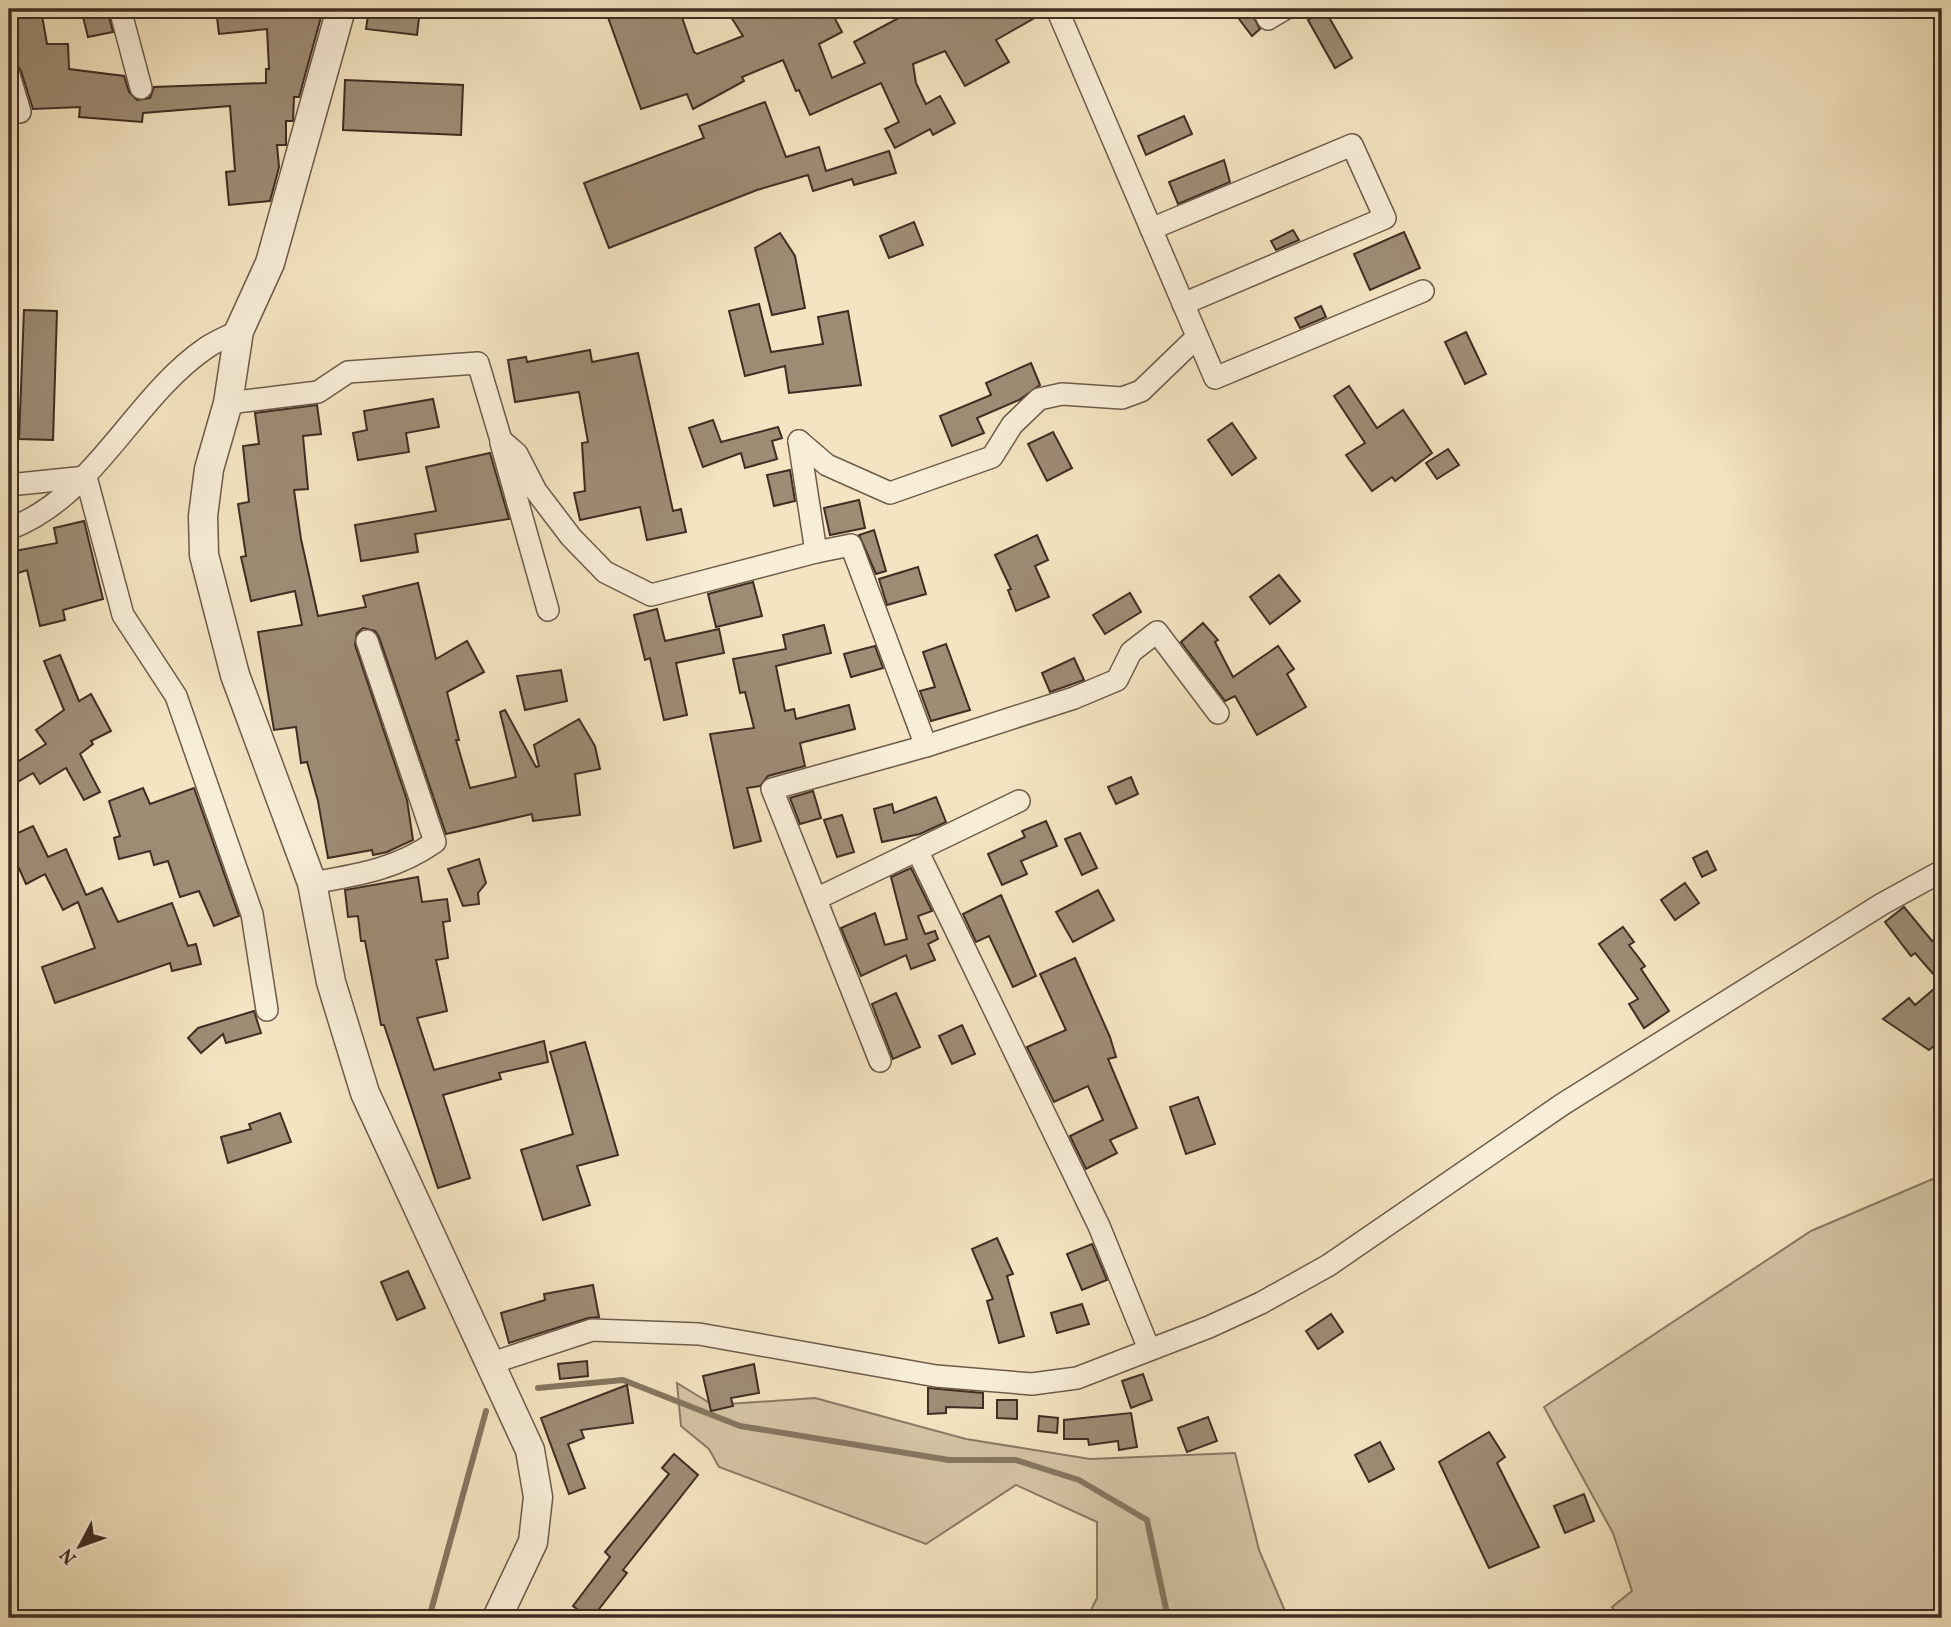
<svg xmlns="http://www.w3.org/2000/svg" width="1951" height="1627" font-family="Vollkorn,serif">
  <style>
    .green { fill: #d5c5a6; stroke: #8a7964; stroke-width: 2 }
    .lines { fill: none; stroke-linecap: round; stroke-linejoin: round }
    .stream { stroke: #877661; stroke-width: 6 }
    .building { fill: #9e8c75; stroke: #402d23; stroke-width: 2 }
    .minor-casing { stroke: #6d5b4a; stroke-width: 24 }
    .tertiary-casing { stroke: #6d5b4a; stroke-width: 31 }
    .minor { stroke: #f8edd7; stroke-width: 21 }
    .tertiary { stroke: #f8edd7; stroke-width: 28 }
  </style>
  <rect width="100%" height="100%" fill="#f4e4c1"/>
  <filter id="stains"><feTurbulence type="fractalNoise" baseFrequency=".00286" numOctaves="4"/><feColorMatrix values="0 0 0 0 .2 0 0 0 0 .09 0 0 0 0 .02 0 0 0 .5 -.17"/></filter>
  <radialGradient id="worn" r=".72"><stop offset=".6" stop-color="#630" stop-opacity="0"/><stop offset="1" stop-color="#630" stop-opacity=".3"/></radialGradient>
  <!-- green -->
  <g class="green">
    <path d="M1942,1175V1618H1619L1612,1607L1632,1591L1613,1533L1544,1407L1811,1231Z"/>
    <path d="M677,1383L713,1405L815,1398L966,1439L1090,1459L1235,1453L1259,1550L1288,1618H1087L1097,1598V1522L1016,1485L926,1544L719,1467L709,1449L681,1426Z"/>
  </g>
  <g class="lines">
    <!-- stream -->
    <g class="stream">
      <path d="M538,1388L623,1380L740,1426L949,1460H1016L1079,1480L1147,1520L1168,1618"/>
      <path d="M429,1618L486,1411"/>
    </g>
  </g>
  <!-- building -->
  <g class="building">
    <path d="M81,9H107L113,32L88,37Z"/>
    <path d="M216,9H306L307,17H321L299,97H294L293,121H286V145H277L279,167L270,201L229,205L226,172L235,171L230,106L143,113L142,122L79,117L80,107L33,109L21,71L17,65L9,62V15L41,10L47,44H68L69,69L124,76L129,92L137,100L150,98L154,87L266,83V69H269L267,29L219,34Z"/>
    <path d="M369,9H420L417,35L366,29Z"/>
    <path d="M605,9H679L694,52L697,54L743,36L726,9H830L842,32L819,44L832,78L865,63L854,42L908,13L906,9H1044L1045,12L996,40L1009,62L965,86L945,51L913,64L916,83L926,104L940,96L955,123L933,135L930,129L895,148L885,129L899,122L881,83L810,115L799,90L796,91L783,60L742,77L744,81L693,109L687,94L641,109Z"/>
    <path d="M1250,10L1260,29L1252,36L1239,19Z"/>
    <path d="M1325,10L1352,58L1335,68L1308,20Z"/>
    <path d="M345,80L463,85L461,135L343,130Z"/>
    <path d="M765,102L786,157L819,147L826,171L889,151L896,173L854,185L852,179L813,191L808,175L757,190L609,248L584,183L704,138L699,126Z"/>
    <path d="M1184,116L1192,134L1146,155L1138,136Z"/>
    <path d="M1224,160L1230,182L1178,204L1169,182Z"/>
    <path d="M914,222L923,245L889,258L880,236Z"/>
    <path d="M1293,230L1299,240L1276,250L1271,241Z"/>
    <path d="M1404,232L1420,268L1370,290L1354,254Z"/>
    <path d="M780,233L795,256L805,308L772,315L755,248Z"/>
    <path d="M759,304L771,352L823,344L818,317L848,311L861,385L789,393L785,366L745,376L729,311Z"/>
    <path d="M1321,306L1326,317L1300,328L1295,318Z"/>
    <path d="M24,310L57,311L53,440L19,439Z"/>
    <path d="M1466,332L1486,374L1465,384L1445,342Z"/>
    <path d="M590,350L592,362L638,353L673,511L681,509L686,532L647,540L640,507L580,520L574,493L585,491L582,443L588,442L579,392L515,402L508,360L526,357L527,362Z"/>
    <path d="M1031,363L1040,385L1019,400L977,418L984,433L952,446L940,416L991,395L986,383Z"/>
    <path d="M1349,386L1377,428L1403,410L1432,453L1395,481L1392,477L1372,491L1346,455L1365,443L1334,396Z"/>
    <path d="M433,399L439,427L406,433L409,452L358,460L353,433L367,430L364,411Z"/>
    <path d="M317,405L321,434L303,436L308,489L294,490L301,539L318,616L366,607L363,596L418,583L436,659L467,641L484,672L447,692L459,740H456L470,788L516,777L500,712L505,710L536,767L539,766L534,745L579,719L595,746L600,769L575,774L580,815L533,821L532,814L446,834L379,637L375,631L363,628L357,633L355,645L407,800L413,840L387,852L373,855L372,850L328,858L318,801L307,762L301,763L296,727L274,730L258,632L302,625L295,591L251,601L241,557L246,556L238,504L249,502L243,446L259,444L255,413Z"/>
    <path d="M713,420L721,442L778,427L782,438L772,441L777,459L745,468L741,453L703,467L689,428Z"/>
    <path d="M1232,423L1256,458L1232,475L1208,440Z"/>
    <path d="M1053,432L1072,468L1047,481L1028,444Z"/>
    <path d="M1448,449L1459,465L1437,479L1426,463Z"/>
    <path d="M490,453L509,519L415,534L418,552L361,561L355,525L436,511L426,467Z"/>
    <path d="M790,470L795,501L774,506L767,475Z"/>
    <path d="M859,500L865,528L830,535L824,508Z"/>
    <path d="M84,521L103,599L63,610L65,620L40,626L27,570L9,576V552L57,543L54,528Z"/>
    <path d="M874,530L886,571L876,574L859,535Z"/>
    <path d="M1037,535L1048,560L1035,566L1049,597L1016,611L1008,590L1011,589L995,555Z"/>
    <path d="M918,567L926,594L887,605L879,579Z"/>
    <path d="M1279,575L1300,601L1270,624L1250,597Z"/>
    <path d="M753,582L762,616L716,627L708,594Z"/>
    <path d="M1130,593L1141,612L1105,634L1093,615Z"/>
    <path d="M657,609L665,641L719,629L724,653L676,663L687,715L664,720L650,658L645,660L634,615Z"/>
    <path d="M1203,623L1218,640L1215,642L1233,677L1278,646L1294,669L1287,674L1306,707L1257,735L1235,696L1225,701L1181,642Z"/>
    <path d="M824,625L831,653L776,666L785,711L794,709L796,719L849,705L855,729L800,743L805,766L768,776L760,786L747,788L761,841L734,848L710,734L754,728L745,692L740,693L733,659L786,649L783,635Z"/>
    <path d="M946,644L970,710L931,721L920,691L935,687L923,652Z"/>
    <path d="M875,646L883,668L851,677L844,654Z"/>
    <path d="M60,655L79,701L91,694L111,731L91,741L93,744L80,754L100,792L84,800L66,768L40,784L33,773L9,787V767L46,744L36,730L64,710L44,661Z"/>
    <path d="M1074,658L1084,680L1050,692L1042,673Z"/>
    <path d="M561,670L567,701L525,710L517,676Z"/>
    <path d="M1131,777L1138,794L1116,804L1108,787Z"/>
    <path d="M143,788L150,804L194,788L239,916L214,926L199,891L180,897L168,861L154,865L150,851L119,859L114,838L120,836L109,801Z"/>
    <path d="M813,791L821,818L800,824L790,798Z"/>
    <path d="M936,797L946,822L920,834L882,842L874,809L892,804L894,813Z"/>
    <path d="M842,815L854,852L837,857L824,820Z"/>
    <path d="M1046,821L1057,846L1021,861L1027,874L1002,885L988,854L1025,837L1022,831Z"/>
    <path d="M33,826L48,857L66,849L86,895L102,888L118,922L172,903L188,946L196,944L201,964L172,971L170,963L55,1003L42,967L95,948L78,902L63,910L45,874L26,884L18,866L9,870V837Z"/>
    <path d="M1080,833L1097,868L1082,875L1065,839Z"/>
    <path d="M1707,851L1716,870L1702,877L1693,858Z"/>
    <path d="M479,859L486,883L478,893L479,904L463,906L448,869Z"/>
    <path d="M911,868L932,911L918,916L925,934L935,931L938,939L928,944L935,960L911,969L906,955L861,976L841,928L875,913L885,945L907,939L891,877Z"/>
    <path d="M418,877L422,902L447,899L450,921L443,922L448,958L436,960L447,1011L417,1018L434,1070L544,1041L548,1062L499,1073L501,1079L443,1095L470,1178L438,1188L384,1025H381L365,941H361L358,916L348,917L345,890Z"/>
    <path d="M1685,883L1699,903L1675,920L1661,900Z"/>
    <path d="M1098,890L1114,920L1073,942L1056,912Z"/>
    <path d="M1001,895L1036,976L1013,987L989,936L976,942L963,914Z"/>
    <path d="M1904,907L1932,941L1935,939L1942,947V1039L1929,1050L1883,1019L1909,998L1915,1005L1941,983L1915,953L1911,956L1885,922Z"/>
    <path d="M1623,927L1634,942L1629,945L1645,966L1641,969L1669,1011L1644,1028L1629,1004L1638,999L1599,944Z"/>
    <path d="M1075,958L1110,1037L1116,1057L1108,1059L1137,1128L1110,1140L1117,1153L1086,1169L1070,1136L1103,1120L1088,1086L1054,1102L1027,1047L1066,1030L1040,974Z"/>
    <path d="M896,993L920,1047L893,1059L872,1004Z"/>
    <path d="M254,1011L261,1033L226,1043L223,1034L201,1053L188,1038L198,1028Z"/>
    <path d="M962,1025L975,1054L952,1064L939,1036Z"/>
    <path d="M585,1042L618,1155L577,1166L590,1205L543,1220L521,1150L573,1134L550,1052Z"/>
    <path d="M1198,1097L1215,1144L1186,1154L1170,1107Z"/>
    <path d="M280,1113L291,1142L228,1163L221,1137L251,1129L249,1124Z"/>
    <path d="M997,1238L1013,1274L1007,1276L1024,1336L999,1343L987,1301L993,1299L972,1249Z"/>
    <path d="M1092,1244L1107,1280L1082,1290L1067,1254Z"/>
    <path d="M408,1271L425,1308L397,1320L381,1282Z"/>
    <path d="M593,1285L599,1317L588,1318L509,1343L501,1313L545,1300L544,1294Z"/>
    <path d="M1082,1304L1089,1324L1057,1333L1051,1313Z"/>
    <path d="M1331,1314L1343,1332L1318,1349L1306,1331Z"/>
    <path d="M587,1361L588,1376L560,1379L558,1364Z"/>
    <path d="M754,1364L759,1393L731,1398L733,1406L711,1411L703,1376Z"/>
    <path d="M1143,1374L1152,1400L1131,1408L1122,1381Z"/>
    <path d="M627,1385L633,1423L581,1430L584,1438L568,1444L585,1488L569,1494L541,1418Z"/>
    <path d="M928,1388L983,1393V1408L946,1407V1413L928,1414Z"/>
    <path d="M997,1400H1017V1419L997,1418Z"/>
    <path d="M1131,1413L1137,1447L1119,1450L1118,1441L1089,1445L1088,1439H1064V1420Z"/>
    <path d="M1039,1416L1058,1418L1057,1433L1038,1431Z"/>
    <path d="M1208,1417L1217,1441L1187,1452L1178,1428Z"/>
    <path d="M1489,1432L1505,1457L1497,1463L1539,1547L1489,1568L1439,1462Z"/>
    <path d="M1380,1442L1394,1469L1369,1482L1355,1455Z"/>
    <path d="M674,1454L698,1475L623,1570L627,1573L592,1618H589L573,1606L610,1557L605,1552L669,1474L662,1468Z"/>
    <path d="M1584,1494L1594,1521L1565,1533L1554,1506Z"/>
  </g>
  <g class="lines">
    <defs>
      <g id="minor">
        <path d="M120,9L141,88"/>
        <path d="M1057,9L1215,378L1423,291"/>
        <path d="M1263,9L1268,19L1285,9"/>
        <path d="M9,75L20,112"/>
        <path d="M1151,229L1352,145L1385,218L1183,304"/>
        <path d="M228,403L318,392L348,372L478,363L501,440L517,454L536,491L571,537L605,572L651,595L816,552L799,441"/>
        <path d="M799,441L827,465L890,493L992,457L1012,425L1039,399L1062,394L1122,398L1141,391L1197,337"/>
        <path d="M501,443L548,610"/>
        <path d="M9,485L86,477L123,615L176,696L252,914L267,1010"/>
        <path d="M9,529C96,496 132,399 206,348C216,341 229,336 239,331"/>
        <path d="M816,552L851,545L926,746"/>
        <path d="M917,850L1099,1226L1149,1349"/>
        <path d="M312,883C357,875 397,869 435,842L367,641"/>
        <path d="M816,899L1019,801"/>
        <path d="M880,1061L772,789L926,746L1074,698L1117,680L1131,652L1157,632L1218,713"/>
        <path d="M492,1363L592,1330L699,1334L936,1376L1032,1384L1077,1378L1209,1327L1261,1303L1329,1265L1563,1104L1882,904L1942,871"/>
      </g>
      <path id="tertiary" d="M341,9L270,263L239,331L228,403L209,469L203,516L204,555L235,675L312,883L331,982L365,1093L530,1450L538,1497L533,1542L497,1618"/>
    </defs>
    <!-- minor casing -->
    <use href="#minor" class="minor-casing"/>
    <!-- tertiary casing -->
    <use href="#tertiary" class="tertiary-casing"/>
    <!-- minor -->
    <use href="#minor" class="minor"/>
    <!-- tertiary -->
    <use href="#tertiary" class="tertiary"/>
  </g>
  <!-- margin -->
  <rect width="1951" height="1627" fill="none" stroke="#f4e4c1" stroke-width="35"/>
  <rect x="10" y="10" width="1930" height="1606" fill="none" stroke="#402d23" stroke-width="3.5"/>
  <rect x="18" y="18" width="1916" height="1592" fill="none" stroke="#402d23" stroke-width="2"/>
  <!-- north arrow -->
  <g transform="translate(80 1546) rotate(229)" stroke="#f8edd7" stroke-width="5" paint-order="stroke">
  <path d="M0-5L12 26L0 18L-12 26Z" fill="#402d23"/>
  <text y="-10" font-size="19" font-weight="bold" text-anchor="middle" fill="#402d23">N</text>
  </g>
  <rect width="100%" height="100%" filter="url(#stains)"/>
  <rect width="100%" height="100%" fill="url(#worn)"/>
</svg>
